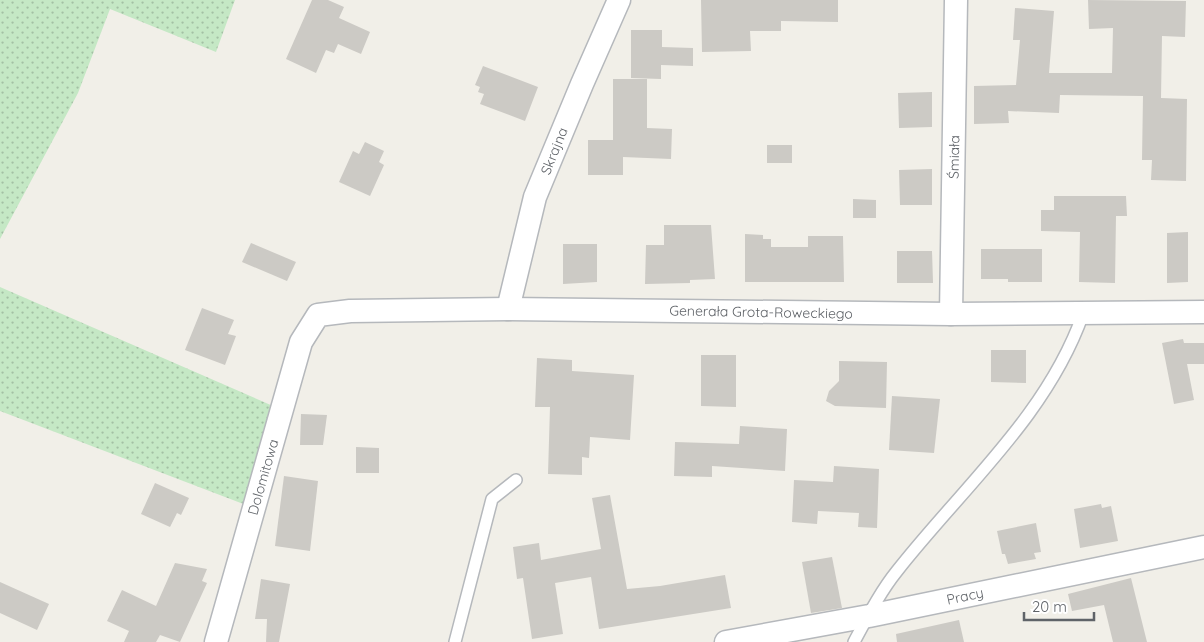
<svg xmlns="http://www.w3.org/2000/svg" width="1204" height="642" font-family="Quicksand,sans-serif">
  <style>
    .grass { fill: url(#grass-dots) }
    .building { fill: #cccac5 }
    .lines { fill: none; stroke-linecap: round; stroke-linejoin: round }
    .service-casing { stroke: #b5b8bc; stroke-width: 14 }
    .minor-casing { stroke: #b5b8bc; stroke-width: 25 }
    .service { stroke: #fff; stroke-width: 11 }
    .minor { stroke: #fff; stroke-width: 22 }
    .labels { text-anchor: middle; stroke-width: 5; stroke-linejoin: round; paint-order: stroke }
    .street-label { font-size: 14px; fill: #5f6368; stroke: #fff }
  </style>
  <defs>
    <pattern id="grass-dots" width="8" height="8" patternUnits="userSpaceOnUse" patternTransform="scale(1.25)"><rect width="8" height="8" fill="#c5e8c5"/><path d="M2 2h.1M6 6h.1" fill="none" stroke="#a3c0a4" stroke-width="1.8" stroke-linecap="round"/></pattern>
  </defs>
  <rect width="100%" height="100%" fill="#f1efe8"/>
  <!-- grass -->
  <g class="grass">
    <path d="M0,0H235L216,52L110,9L78,93L0,239Z"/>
    <path d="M0,287L273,406L246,505L0,411Z"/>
  </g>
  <!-- building -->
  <g class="building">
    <path d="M312,0H328L344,7L339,18L370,32L361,54L338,44L334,53L326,50L316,73L286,59Z"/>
    <path d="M701,0H838V22L781,21V31H750L751,51L702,52Z"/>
    <path d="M1088,0L1186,1L1185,37L1162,36L1161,98L1187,99L1186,181L1151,180L1152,160H1142L1143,96L1060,95L1059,113L1008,111L1009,123L974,124V86L1016,85L1020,40H1013L1015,8L1054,11L1049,73H1112L1113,28L1089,29Z"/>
    <path d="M631,30H662V47L693,48V66L661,65V79L631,78Z"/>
    <path d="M483,66L538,87L525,121L480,104L484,94L478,92L480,87L475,85Z"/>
    <path d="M613,79H647V128L672,129L671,159L623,157V175H588V140H613Z"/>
    <path d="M932,92V127L899,128L898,93Z"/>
    <path d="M365,142L384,151L379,162L384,165L370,196L339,182L353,151L359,154Z"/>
    <rect x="767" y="145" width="25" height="18"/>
    <path d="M932,169V205H900L899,170Z"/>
    <path d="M1054,196H1126L1127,216H1116L1115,283L1079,282L1080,232L1041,231V210H1054Z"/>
    <path d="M853,199L876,200V218H853Z"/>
    <path d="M664,225H711L715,279L690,280V283L645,284L646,245H664Z"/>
    <path d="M1188,232V282L1167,283V233Z"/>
    <path d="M745,234L763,235V239H771V247H808V236H843L844,282H745Z"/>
    <path d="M251,243L296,262L287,281L242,262Z"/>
    <path d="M563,244H597V282L563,284Z"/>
    <path d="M981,249H1042V282H1008V279H981Z"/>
    <path d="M897,251H932L933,283H897Z"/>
    <path d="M202,308L234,320L228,334L236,336L225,365L185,350Z"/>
    <path d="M1183,339L1184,343H1204V364H1187L1194,400L1174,404L1162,343Z"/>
    <path d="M991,350H1026V383L991,382Z"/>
    <path d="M701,355H736V407L701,406Z"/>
    <path d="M537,358L572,360V371L634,375L630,440L590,437L589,458L582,457V475L548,474L550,407H535Z"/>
    <path d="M839,361L887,362L886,408L835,406L826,401L829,391L839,381Z"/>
    <path d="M892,396L940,399L934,453L889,450Z"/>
    <path d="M301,414L327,415L323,445H300Z"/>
    <path d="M740,426L787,429L785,471L712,466V477L674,476L675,442L739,444Z"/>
    <path d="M356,447L379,448V473H356Z"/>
    <path d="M834,466L879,469L877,528L858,527L859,513L818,511L817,524L792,522L794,480L833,482Z"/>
    <path d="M284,476L318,481L310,551L275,546Z"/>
    <path d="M155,483L189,498L181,515L177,513L170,527L141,514Z"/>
    <path d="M610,495L627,589L660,586L725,575L731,608L599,629L591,577L555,583L563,634L532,639L523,578L517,579L513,547L539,543L541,560L601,549L592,498Z"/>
    <path d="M1101,504L1102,508L1111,506L1118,541L1080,548L1074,509Z"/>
    <path d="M1036,523L1041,552L1034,553L1036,559L1008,564L1005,554H1002L997,531Z"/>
    <path d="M832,557L842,608L811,613L802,562Z"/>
    <path d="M175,563L207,569L202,581L207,583L180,642L160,635L156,642H124L129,631L107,621L122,590L156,606Z"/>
    <path d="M1131,578L1147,642H1113L1104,605L1072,611L1068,594Z"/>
    <path d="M261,579L290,584L279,642H266L267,619H255Z"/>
    <path d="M0,582L49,604L37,630L0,613Z"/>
    <path d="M959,620L964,642H897L896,634Z"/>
  </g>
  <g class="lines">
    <defs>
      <g id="service">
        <path d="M455,642L492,499L516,480"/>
        <path d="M854,642C867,618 880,592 897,571C962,488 1047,416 1083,314"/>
      </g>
      <g id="minor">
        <path d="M508,309L535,197L582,84L619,0"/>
        <path d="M951,314L956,0"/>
        <path d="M216,642L301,342L318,315L350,311L508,309L951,314L1204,312"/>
        <path d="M726,642L869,616L1204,547"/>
      </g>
    </defs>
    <!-- service casing -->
    <use href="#service" class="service-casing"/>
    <!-- minor casing -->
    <use href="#minor" class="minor-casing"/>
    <!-- service -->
    <use href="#service" class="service"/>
    <!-- minor -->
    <use href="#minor" class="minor"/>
  </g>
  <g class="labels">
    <!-- street labels -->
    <g class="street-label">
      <text transform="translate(554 151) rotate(-68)" y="5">Skrajna</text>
      <text transform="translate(954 157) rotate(-89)" y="5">Śmiała</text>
      <text transform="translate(761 312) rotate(1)" y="5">Generała Grota-Roweckiego</text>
      <text transform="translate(263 477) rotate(-74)" y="5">Dolomitowa</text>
      <text transform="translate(965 596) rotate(-12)" y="5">Pracy</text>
    </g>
  </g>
  <!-- scale -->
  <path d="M1024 612v8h70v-8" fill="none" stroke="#5f6368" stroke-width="2.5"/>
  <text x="1032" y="612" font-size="15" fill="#5f6368" stroke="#ffffff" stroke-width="4" paint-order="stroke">20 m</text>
</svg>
